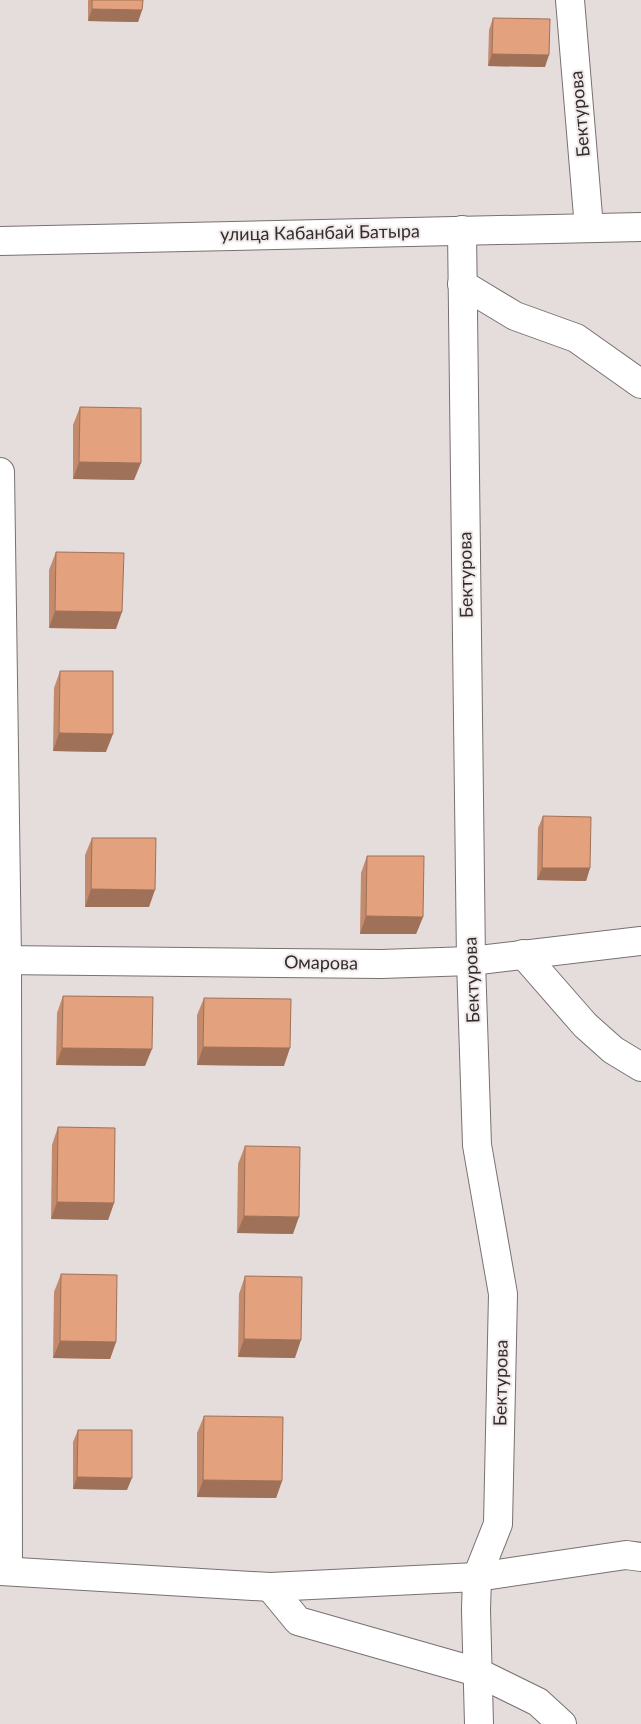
<svg xmlns="http://www.w3.org/2000/svg" width="641" height="1724" font-family="Lato,sans-serif">
  <style>
    .lines { fill: none; stroke-linecap: round; stroke-linejoin: round }
    .minor-casing { stroke: #797171; stroke-width: 30 }
    .minor { stroke: #fff; stroke-width: 28 }
    .wall { fill: #c38a6c }
    .shaded-wall { fill: #9f7158 }
    .building { fill: #e3a17d; stroke: #9f7158 }
    .labels { text-anchor: middle; stroke-width: 4; stroke-linejoin: round; paint-order: stroke }
    .street-label { font-size: 18px; fill: #312e2e; stroke: #f2e9e9 }
  </style>
  <rect width="100%" height="100%" fill="#e5dcdc"/>
  <g class="lines">
    <defs>
      <g id="minor">
        <path d="M570,0L589,228"/>
        <path d="M462,230L471,961L477,1145L503,1294L498,1524L477,1577L476,1610L479,1724"/>
        <path d="M0,241L641,227"/>
        <path d="M462,284L515,316L576,338L641,384"/>
        <path d="M0,472L7,960L8,1570"/>
        <path d="M523,954L585,1025L613,1050L641,1067"/>
        <path d="M0,960L381,964L471,961L641,941"/>
        <path d="M0,1571L270,1587L477,1577L626,1555L641,1557"/>
        <path d="M270,1587L298,1621L477,1672L538,1702L562,1724"/>
      </g>
    </defs>
    <!-- minor casing -->
    <use href="#minor" class="minor-casing"/>
    <!-- minor -->
    <use href="#minor" class="minor"/>
  </g>
  <!-- wall -->
  <g class="wall">
    <path d="M88,0H143L142,10L138,22L88,21Z"/>
    <path d="M493,18L545,67L488,66L489,30Z"/>
    <path d="M80,407L134,480L73,479V425Z"/>
    <path d="M56,552L116,629L49,628V570Z"/>
    <path d="M60,671L106,752L53,751L54,688Z"/>
    <path d="M543,816L590,868L586,881L537,880L538,828Z"/>
    <path d="M92,838L149,907H85V855Z"/>
    <path d="M367,856L423,917L416,934H360L361,873Z"/>
    <path d="M63,996L145,1066L56,1065L57,1013Z"/>
    <path d="M204,998L284,1066L197,1065V1015Z"/>
    <path d="M58,1127L114,1203L108,1220L51,1219L52,1145Z"/>
    <path d="M245,1146L293,1234L237,1233L238,1164Z"/>
    <path d="M61,1274L116,1342L110,1359L53,1358L54,1292Z"/>
    <path d="M245,1276L295,1358L238,1357L239,1294Z"/>
    <path d="M204,1416L282,1481L276,1498L197,1497V1433Z"/>
    <path d="M78,1430L127,1490L73,1489V1442Z"/>
  </g>
  <!-- shaded-wall -->
  <g class="shaded-wall">
    <path d="M92,9L142,10L138,22L88,21Z"/>
    <path d="M492,54L549,55L545,67L488,66Z"/>
    <path d="M79,462L141,463L134,480L73,479Z"/>
    <path d="M55,611L122,612L116,629L49,628Z"/>
    <path d="M59,733L113,734L106,752L53,751Z"/>
    <path d="M542,868H590L586,881L537,880Z"/>
    <path d="M91,889L155,890L149,907H85Z"/>
    <path d="M366,916L423,917L416,934H360Z"/>
    <path d="M203,1047L290,1048L284,1066L197,1065Z"/>
    <path d="M62,1048L152,1049L145,1066L56,1065Z"/>
    <path d="M57,1202L114,1203L108,1220L51,1219Z"/>
    <path d="M244,1216L299,1217L293,1234L237,1233Z"/>
    <path d="M244,1339L301,1340L295,1358L238,1357Z"/>
    <path d="M60,1341L116,1342L110,1359L53,1358Z"/>
    <path d="M77,1477L132,1478L127,1490L73,1489Z"/>
    <path d="M203,1480L282,1481L276,1498L197,1497Z"/>
  </g>
  <!-- building -->
  <g class="building">
    <path d="M92,0H143L142,10L92,9Z"/>
    <path d="M493,18L550,19L549,55L492,54Z"/>
    <path d="M80,407L141,408V463L79,462Z"/>
    <path d="M56,552L124,553L122,612L55,611Z"/>
    <path d="M60,671H113V734L59,733Z"/>
    <path d="M543,816L591,817L590,868H542Z"/>
    <path d="M92,838H156L155,890L91,889Z"/>
    <path d="M367,856H424L423,917L366,916Z"/>
    <path d="M63,996L153,997L152,1049L62,1048Z"/>
    <path d="M204,998L291,999L290,1048L203,1047Z"/>
    <path d="M58,1127L115,1128L114,1203L57,1202Z"/>
    <path d="M245,1146L300,1147L299,1217L244,1216Z"/>
    <path d="M61,1274L117,1275L116,1342L60,1341Z"/>
    <path d="M245,1276L302,1277L301,1340L244,1339Z"/>
    <path d="M204,1416L283,1417L282,1481L203,1480Z"/>
    <path d="M78,1430H132V1478L77,1477Z"/>
  </g>
  <g class="labels">
    <!-- street labels -->
    <g class="street-label">
      <text transform="translate(580 114) rotate(-95)" y="6">Бектурова</text>
      <text transform="translate(320 233) rotate(-1)" y="6">улица Кабанбай Батыра</text>
      <text transform="translate(466 575) rotate(-91)" y="6">Бектурова</text>
      <text transform="translate(321 963) rotate(1)" y="6">Омарова</text>
      <text transform="translate(472 980) rotate(-92)" y="6">Бектурова</text>
      <text transform="translate(501 1383) rotate(-89)" y="6">Бектурова</text>
    </g>
  </g>
</svg>
